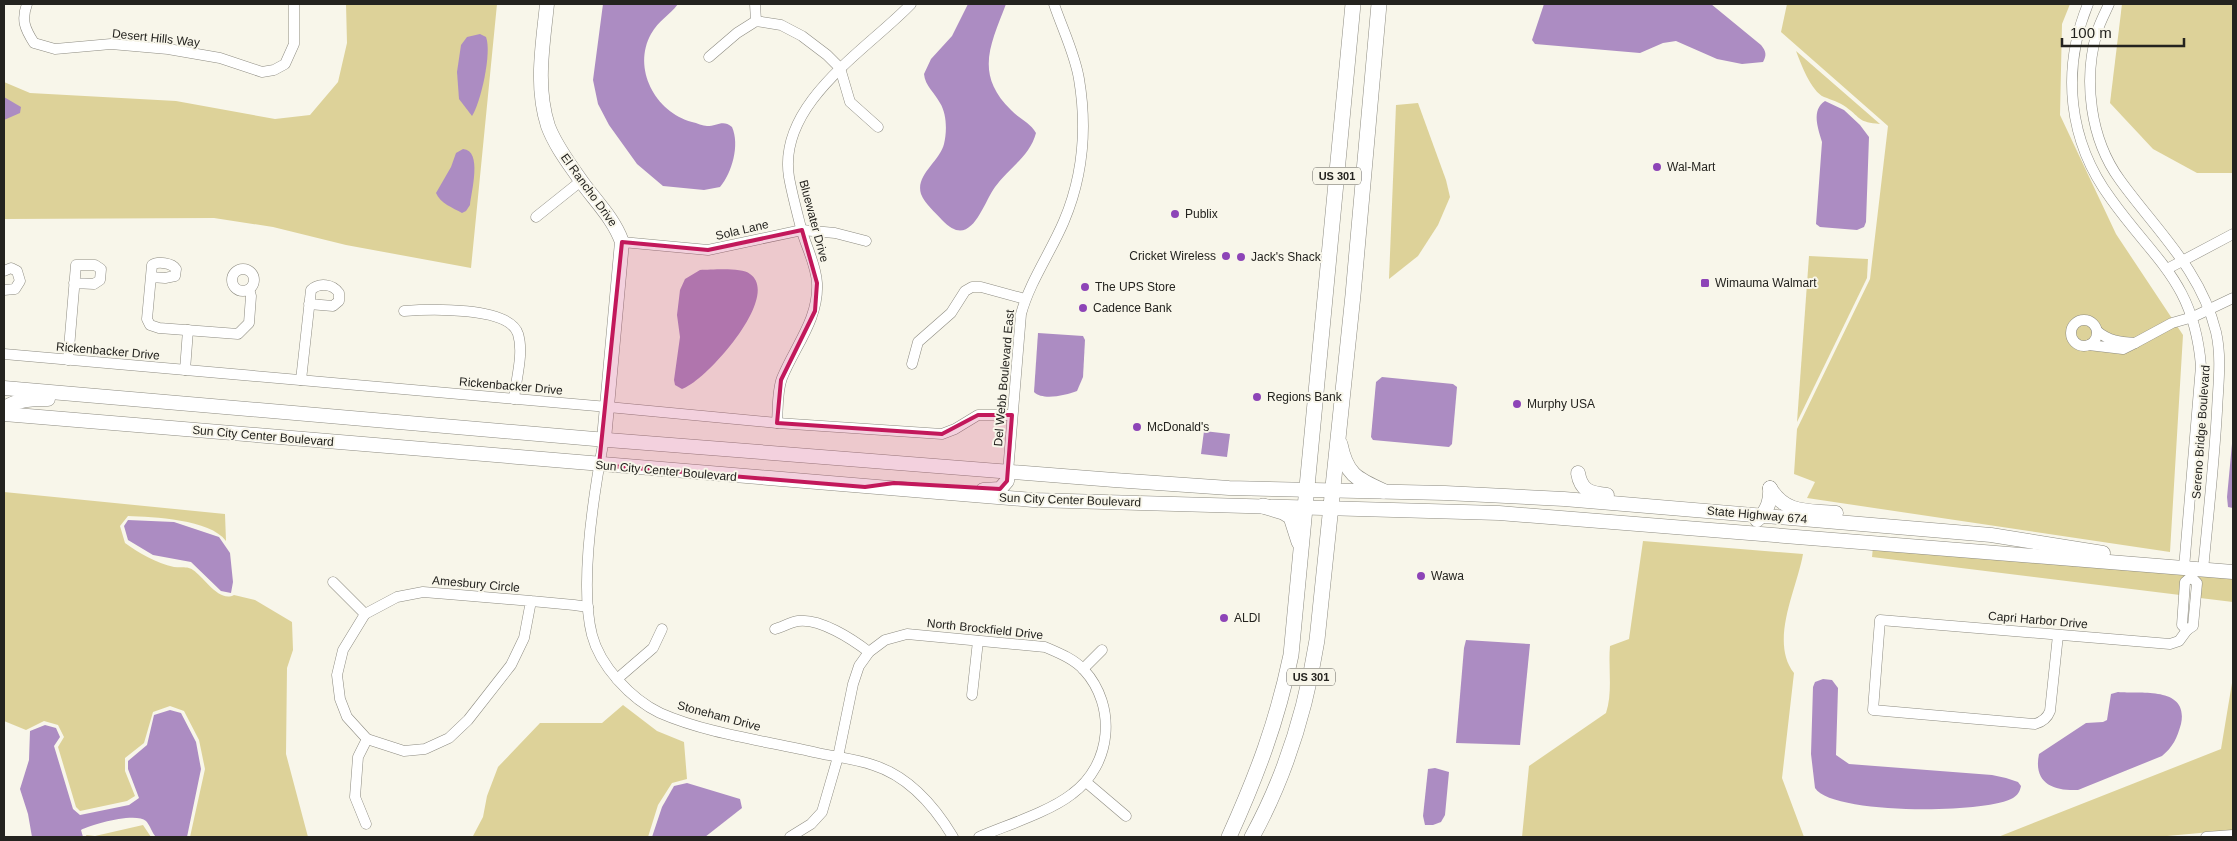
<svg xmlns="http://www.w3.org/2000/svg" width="2237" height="841" font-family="Helvetica,sans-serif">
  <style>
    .green { fill: #ddd299 }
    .water { fill: #ac8cc2 }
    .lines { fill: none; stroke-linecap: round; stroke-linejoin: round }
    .street-casing { stroke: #8d8b81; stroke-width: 11 }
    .secondary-casing { stroke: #8d8b81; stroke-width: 15 }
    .primary-casing { stroke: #8d8b81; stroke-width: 16 }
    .street { stroke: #fff; stroke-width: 10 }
    .secondary { stroke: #fff; stroke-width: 14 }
    .primary { stroke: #fff; stroke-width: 15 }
    .marked { fill: #c2185b; fill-opacity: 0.2; stroke: #c2185b; stroke-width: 4; stroke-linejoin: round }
    .poi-dot { fill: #8d44b7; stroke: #f8f6ea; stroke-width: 2 }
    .labels { text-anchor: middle; stroke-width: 4; stroke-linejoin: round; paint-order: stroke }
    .shield { fill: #f8f6ea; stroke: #64625c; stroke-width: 1 }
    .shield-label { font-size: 11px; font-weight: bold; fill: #24231f }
    .street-label { font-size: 12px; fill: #24231f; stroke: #f8f6ea }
    .poi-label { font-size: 12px; fill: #24231f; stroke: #f8f6ea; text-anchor: start }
  </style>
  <rect width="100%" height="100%" fill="#f8f6ea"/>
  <!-- green -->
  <g class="green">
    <path d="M346,4H497L471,268L346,245L273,227L214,218L4,219V82L30,93L176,101L275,119L310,115L338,82L347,43Z"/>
    <path d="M1787,4H2070L2062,24L2060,115L2116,234L2183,335L2170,552L1807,498L1815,482L1794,474L1797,429L1870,279L1888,126L1781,32Z"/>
    <path d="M2122,4H2233V173H2197L2153,149L2110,103Z"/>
    <path d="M1796,51L1880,124C1858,122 1862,119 1846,107C1839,102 1832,100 1824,97C1811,91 1801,64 1796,51Z"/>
    <path d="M1418,103L1446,180L1450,197L1438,225L1418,256L1389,279L1396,105Z"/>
    <path d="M1809,256L1868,259L1867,278L1797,422Z"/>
    <path d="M4,492L225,514L226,541C210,519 153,517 128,516L120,526L125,543C139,553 156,563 174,567C180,568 188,566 193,570C204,577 219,603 234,595L255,600L292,622L293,650L287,668L286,754L308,837H190L205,769L199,740L184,711L170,706L153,712L144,743L125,758V771L135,796L127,801L80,811L76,807L58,747L64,737L58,725L44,721L26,730L4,721Z"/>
    <path d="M1643,541L1803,554C1797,589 1769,641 1794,673L1782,778L1804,837H1522L1529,766L1606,713C1613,692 1608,668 1610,646L1629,639Z"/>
    <path d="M1873,547L2187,573L2180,595L1872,557Z"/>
    <path d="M2196,575L2233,577V602L2200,598Z"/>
    <path d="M2233,677V830L2156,837H1998L2221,749Z"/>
    <path d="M623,705L657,731L684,742L687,779L672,783L658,805L648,837H464L473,836L483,817L487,796L498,767L540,723H602Z"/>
    <path d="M143,825L151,837H87L86,835L95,836Z"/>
  </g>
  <!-- water -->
  <g class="water">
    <path d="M603,4H678C669,16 659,20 651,34C632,68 655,112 692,122C697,123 703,126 707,126C717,126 723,119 732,127C740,145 732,173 720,187L704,190L663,186L637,164L609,125L598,104L593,80Z"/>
    <path d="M968,4H1006C991,44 974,74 1011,110C1019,119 1030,122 1036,133C1030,156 1009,168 995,187C982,205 971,251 942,220C935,212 925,204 921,194C915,175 940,161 944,144C947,132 947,114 940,103C935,93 925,86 924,74L931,59L952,36Z"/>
    <path d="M1544,4H1711L1761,45C1766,51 1767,55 1763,62L1742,64L1717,59L1676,41L1663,43L1640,53L1535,44L1532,40Z"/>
    <path d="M480,34L486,37C492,52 481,102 472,116L459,99L457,72L461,45L467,37Z"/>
    <path d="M4,97L21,107L20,113L4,120Z"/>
    <path d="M1825,101L1844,110L1860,125L1869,137L1866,222L1864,227L1857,230L1820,227L1816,224L1822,142C1818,128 1811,110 1825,101Z"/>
    <path d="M463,149C483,150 471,193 470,205L466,211L462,213C453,208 440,203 436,193L451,167L456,153Z"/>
    <path d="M700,270C712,270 741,267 750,274C782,296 706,381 682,389L675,385L674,380L680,337L677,315L680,290L685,279Z"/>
    <path d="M1038,333L1083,336L1085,340L1083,377L1077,391C1066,395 1043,401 1034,392Z"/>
    <path d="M1382,377L1453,384L1457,387L1452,444L1449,447L1373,440L1371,437L1376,382Z"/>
    <path d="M1204,431L1230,434L1227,457L1201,454Z"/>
    <path d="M2233,433V508L2228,507L2227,497Z"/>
    <path d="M128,520L174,522L219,537L230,553L233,582L231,593L221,591L191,562L153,555L128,540L124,526Z"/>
    <path d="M1466,640L1530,644L1520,745L1456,743L1464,648Z"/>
    <path d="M1823,679L1832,680L1838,688L1836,755L1849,764L1992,775L2006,778L2018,782L2021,786C2020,791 2018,795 2013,798C1986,814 1832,815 1815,788L1811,754L1813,687L1815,682Z"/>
    <path d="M2118,692C2141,694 2189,686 2181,724C2177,738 2173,747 2162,756L2078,790C2053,791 2033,783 2039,754L2086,723L2103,722L2107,720L2111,694Z"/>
    <path d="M170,710L181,713L196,742L201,769L187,837H156C152,833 150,825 146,821C136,812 92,824 81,830L83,837H32L28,814L20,789L29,760L30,731L45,725L56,728L60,737L54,746L73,809L80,815L129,805L139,798L128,769V761L147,745L154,715Z"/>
    <path d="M1435,768L1449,772L1445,815L1441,822L1433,825H1425L1423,816L1428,769Z"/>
    <path d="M687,783L740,799L742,808L705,837H652L662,807L674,786Z"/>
  </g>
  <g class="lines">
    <defs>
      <g id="street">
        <path d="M27,4C21,20 25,29 34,43L55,49L111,44L168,49L220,58L262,72L274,70L285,64L294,44V4"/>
        <path d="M755,4L756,21"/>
        <path d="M2088,4C2061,70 2068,141 2111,199C2156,262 2194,282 2201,366L2184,568"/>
        <path d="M2109,4C2105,13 2100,22 2097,32C2083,80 2090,139 2120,180C2156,230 2201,270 2216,332C2222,358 2218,386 2217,411C2214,464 2208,517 2203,570"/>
        <path d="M709,57L737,33L756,21L781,25L802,36L827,55L840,68L850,102L878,127"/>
        <path d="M536,217L581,181"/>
        <path d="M622,242L708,250L802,230L835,233L866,241"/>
        <path d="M2167,269L2233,234"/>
        <circle cx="243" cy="280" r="11"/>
        <path d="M4,271L11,268L17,271L20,281L15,289L4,290"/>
        <path d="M151,277L165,278L175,276L176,269C172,263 158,261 152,265L147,319L150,325L159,328L238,334L249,323L251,296L249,289"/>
        <path d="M404,311C427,309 510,306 518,334C524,353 516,379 514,399"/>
        <circle cx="2084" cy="333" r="13"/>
        <path d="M2135,343L2172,323L2193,317L2233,298"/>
        <path d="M2089,345L2123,349L2135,343C2119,342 2109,341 2097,331"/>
        <path d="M4,354L608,407L777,423L942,434L955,429L978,415H1012"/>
        <path d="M68,360L76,265H95L101,269L100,280L94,284L74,283"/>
        <path d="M912,364L918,342L951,313L965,291L972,287H981L1025,299"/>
        <path d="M185,370L188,330"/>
        <path d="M301,380L311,290C319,282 333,284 339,293V301L333,306L309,304"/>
        <path d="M777,423C778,409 777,391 782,378C795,346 819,319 817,283C816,264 806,247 801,228C797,212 792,194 789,177C777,103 868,49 911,4"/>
        <path d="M604,439C594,492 579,584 592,635C600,666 631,699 660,713C708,734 767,741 818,753C836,757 856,759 873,765C908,776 935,807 953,837"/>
        <path d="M1008,472L1021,314C1030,281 1051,252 1064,221C1083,176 1087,127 1079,79C1075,54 1062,28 1054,4"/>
        <path d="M2191,577L2197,583L2193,626L2187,630L2182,625L2185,582Z"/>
        <path d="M333,582L365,614"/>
        <path d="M531,601L524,638L511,665L468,720L449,738L425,749L404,751L367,739L347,717L340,699L337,675L343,650L365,614L397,597L423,592L448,594L531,601L574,605L588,607"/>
        <path d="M775,629C782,627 791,622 798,621C820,618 852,639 869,652"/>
        <path d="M2058,635L2050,711C2047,719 2042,722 2035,724L1873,710L1880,620L2170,644L2179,641L2187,630"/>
        <path d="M1083,669L1102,650"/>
        <path d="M617,679L653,648L662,629"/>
        <path d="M972,695L978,641"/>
        <path d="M1086,782L1126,816"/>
        <path d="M366,824L355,797L358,757L367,739"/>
        <path d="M790,837L811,824L822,812L838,757L853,684L859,666L869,652L885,640L907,634L1045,647C1059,653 1074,659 1084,670C1117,706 1112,765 1072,794C1049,812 1007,825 979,837"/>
        <path d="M2206,837L2233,835"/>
      </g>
      <g id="secondary">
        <path d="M547,4C543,44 535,86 548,126C555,145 568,162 579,178C594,200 613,217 622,242L604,439"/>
        <path d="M4,388L595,439L1114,480L1229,488L1445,493L1564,499L1991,535L2103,553"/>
        <path d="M4,409C15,399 34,399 48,399"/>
        <path d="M4,414L1033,500L1499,513L2233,572"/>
        <path d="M1578,473C1581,491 1590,493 1607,495"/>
        <path d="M1770,488C1786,515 1809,510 1836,513"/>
        <path d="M983,490L1000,489L1007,481L1008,472"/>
        <path d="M1757,520C1767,512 1771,502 1770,488"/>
      </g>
      <g id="primary">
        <path d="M1340,444C1346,474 1356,479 1383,491"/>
        <path d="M1263,506L1283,512L1291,517L1299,542"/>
        <path d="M1229,837C1257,775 1277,722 1291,655L1353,4"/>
        <path d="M1252,837C1286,775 1306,709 1317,640L1353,295L1379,4"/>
      </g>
    </defs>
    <!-- street casing -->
    <use href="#street" class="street-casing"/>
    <!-- secondary casing -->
    <use href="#secondary" class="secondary-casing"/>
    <!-- primary casing -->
    <use href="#primary" class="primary-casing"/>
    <!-- street -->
    <use href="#street" class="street"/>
    <!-- secondary -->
    <use href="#secondary" class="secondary"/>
    <!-- primary -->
    <use href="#primary" class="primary"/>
  </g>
  <!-- marked area -->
  <path class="marked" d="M802,230L817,283L815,311L781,380L777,423L942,434L978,415H1012L1007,481L1000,489L894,483L865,487L599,465L622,242L708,250Z"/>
  <!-- markers -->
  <g class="poi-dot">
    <circle cx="1657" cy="167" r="5"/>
    <circle cx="1175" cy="214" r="5"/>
    <circle cx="1226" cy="256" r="5"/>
    <circle cx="1241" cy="257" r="5"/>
    <rect x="1700" y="278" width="10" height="10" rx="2.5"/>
    <circle cx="1085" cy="287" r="5"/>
    <circle cx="1083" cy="308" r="5"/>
    <circle cx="1257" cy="397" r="5"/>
    <circle cx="1517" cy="404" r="5"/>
    <circle cx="1137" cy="427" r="5"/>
    <circle cx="1421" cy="576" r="5"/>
    <circle cx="1224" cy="618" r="5"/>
  </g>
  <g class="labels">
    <!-- shield labels -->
    <g class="shield">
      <rect x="1313" y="167.5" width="48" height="17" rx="4"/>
      <rect x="1287" y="668.5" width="48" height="17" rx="4"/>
    </g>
    <g class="shield-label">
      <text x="1337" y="180">US 301</text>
      <text x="1311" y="681">US 301</text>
    </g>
    <!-- street labels -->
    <g class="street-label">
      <text transform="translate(156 38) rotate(6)" y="4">Desert Hills Way</text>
      <text transform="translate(589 190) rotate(54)" y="4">El Rancho Drive</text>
      <text transform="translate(814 221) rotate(75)" y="4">Bluewater Drive</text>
      <text transform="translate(742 230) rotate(-13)" y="4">Sola Lane</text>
      <text transform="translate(108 351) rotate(5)" y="4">Rickenbacker Drive</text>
      <text transform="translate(1004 378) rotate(-85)" y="4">Del Webb Boulevard East</text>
      <text transform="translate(511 386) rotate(5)" y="4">Rickenbacker Drive</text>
      <text transform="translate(2201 432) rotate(-86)" y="4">Sereno Bridge Boulevard</text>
      <text transform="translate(263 436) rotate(5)" y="4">Sun City Center Boulevard</text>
      <text transform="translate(666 471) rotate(5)" y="4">Sun City Center Boulevard</text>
      <text transform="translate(1070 500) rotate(2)" y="4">Sun City Center Boulevard</text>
      <text transform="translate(1757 515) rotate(5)" y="4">State Highway 674</text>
      <text transform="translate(476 584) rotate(5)" y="4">Amesbury Circle</text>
      <text transform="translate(2038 620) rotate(5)" y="4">Capri Harbor Drive</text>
      <text transform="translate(985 629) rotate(6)" y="4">North Brockfield Drive</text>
      <text transform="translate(719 716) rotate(15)" y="4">Stoneham Drive</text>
    </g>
    <!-- poi labels -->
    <g class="poi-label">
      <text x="1667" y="171">Wal-Mart</text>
      <text x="1185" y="218">Publix</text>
      <text x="1216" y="260" text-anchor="end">Cricket Wireless</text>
      <text x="1251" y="261">Jack's Shack</text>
      <text x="1715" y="287">Wimauma Walmart</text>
      <text x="1095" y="291">The UPS Store</text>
      <text x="1093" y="312">Cadence Bank</text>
      <text x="1267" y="401">Regions Bank</text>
      <text x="1527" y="408">Murphy USA</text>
      <text x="1147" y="431">McDonald's</text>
      <text x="1431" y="580">Wawa</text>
      <text x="1234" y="622">ALDI</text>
    </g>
  </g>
  <!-- border -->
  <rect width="2237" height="841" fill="none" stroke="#24231f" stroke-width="10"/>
  <!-- scale -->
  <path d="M2062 38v8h122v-8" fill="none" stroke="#24231f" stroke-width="2.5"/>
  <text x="2070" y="38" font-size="15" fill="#24231f" stroke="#f8f6ea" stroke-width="4" paint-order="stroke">100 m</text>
</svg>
